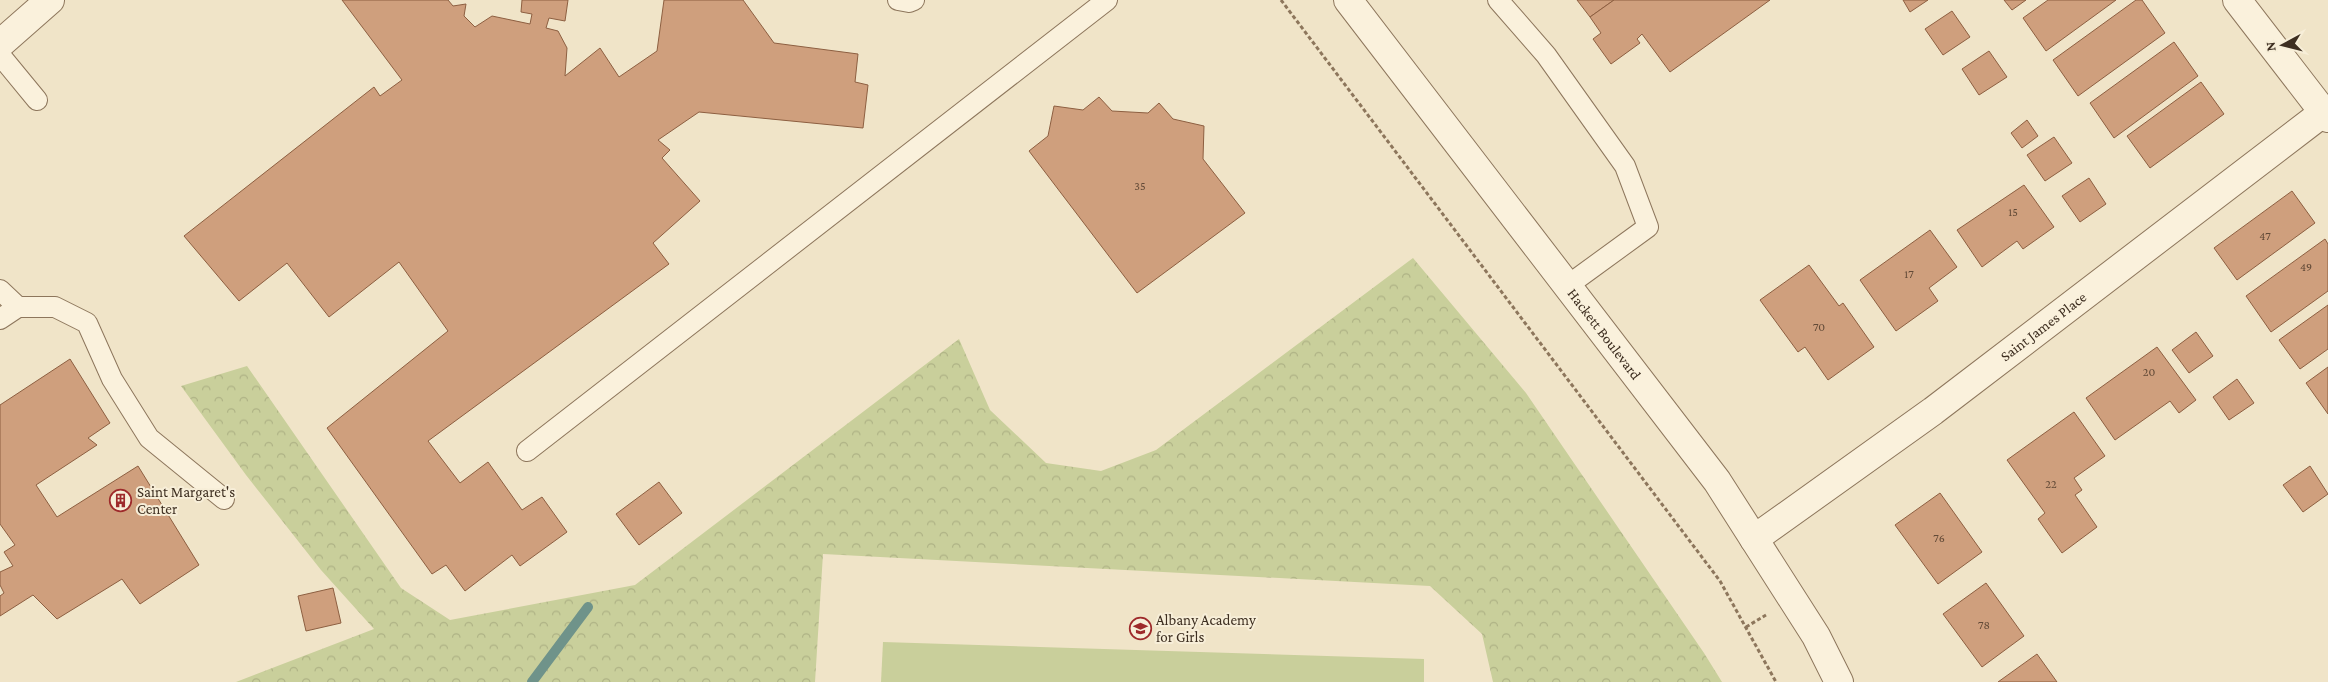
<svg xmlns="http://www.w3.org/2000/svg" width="2328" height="682" font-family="'Crimson Pro',serif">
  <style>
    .green { fill: #c9cf9b }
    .forest { fill: url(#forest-crowns) }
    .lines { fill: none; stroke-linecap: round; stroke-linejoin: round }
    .stream { stroke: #6f938a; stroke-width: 10 }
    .building { fill: #cf9f7d; stroke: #8d5f41 }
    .service-casing { stroke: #8d765c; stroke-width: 22 }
    .minor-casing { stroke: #8d765c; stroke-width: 30 }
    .tertiary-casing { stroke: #8d765c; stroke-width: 30 }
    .path { stroke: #8d765c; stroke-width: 3; stroke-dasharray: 4 2.5; stroke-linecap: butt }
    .service { stroke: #faf1dc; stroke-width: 20 }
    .minor { stroke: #faf1dc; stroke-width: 28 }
    .tertiary { stroke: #faf1dc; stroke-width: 28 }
    .labels { text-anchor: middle; stroke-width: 4; stroke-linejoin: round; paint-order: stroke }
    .number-label { font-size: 12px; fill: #624a37 }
    .street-label { font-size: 15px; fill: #3d2e20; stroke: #f7eed8 }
    .poi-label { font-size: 15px; fill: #3d2e20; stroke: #f7eed8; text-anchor: start }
  </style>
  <defs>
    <pattern id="forest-crowns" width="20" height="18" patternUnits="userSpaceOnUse" patternTransform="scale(1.25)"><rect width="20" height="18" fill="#c9cf9b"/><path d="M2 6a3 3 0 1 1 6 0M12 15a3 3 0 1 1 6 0" fill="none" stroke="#aeb285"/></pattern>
  </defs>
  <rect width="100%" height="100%" fill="#f0e4c8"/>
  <!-- green -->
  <path class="green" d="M883,642L1424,659V682H881Z"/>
  <!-- forest -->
  <path class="forest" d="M1413,258L1526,393L1704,653L1722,682H1493L1482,634L1430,586L823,554L815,682H236L374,629L321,570L246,475L181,386L247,366L401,588L450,620L635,585L959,339L990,410L1046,463L1101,471L1156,450Z"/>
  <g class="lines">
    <!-- stream -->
    <path class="stream" d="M532,682L588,607"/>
  </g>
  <!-- building -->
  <g class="building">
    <path d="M342,0H448L453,6L466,4L464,16L475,27L492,16L530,24L532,14L521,12L522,0H568L565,21L549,18L546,28L558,31L567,48L565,76L600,48L619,77L657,51L664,0H743L774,43L858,54L855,82L868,85L863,128L699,112L658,140L670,150L662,158L700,201L653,243L669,264L428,441L460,483L488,462L522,510L542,497L567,532L520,566L512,555L465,591L446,565L432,574L327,428L448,331L399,262L329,317L287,263L239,301L184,236L374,87L380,96L402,80Z"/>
    <path d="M1577,0H1614L1590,17Z"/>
    <path d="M1614,0H1770L1670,72L1642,34L1637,39L1640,43L1611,64L1593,39L1601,33L1590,17Z"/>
    <path d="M1903,0H1928L1910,12Z"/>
    <path d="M2004,0H2026L2012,10Z"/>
    <path d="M2048,0H2116L2046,51L2023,18Z"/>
    <path d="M2136,0H2142L2165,33L2078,96L2053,60Z"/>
    <path d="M1952,11L1970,37L1943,55L1925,29Z"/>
    <path d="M2174,42L2198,76L2114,138L2090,103Z"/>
    <path d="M1989,51L2007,77L1979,95L1962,69Z"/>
    <path d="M2201,82L2224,114L2150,168L2127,136Z"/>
    <path d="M1099,97L1112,111L1148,113L1159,103L1173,119L1204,126L1203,159L1245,213L1137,293L1029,151L1048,136L1054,106L1083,110Z"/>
    <path d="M2027,120L2038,136L2022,148L2011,133Z"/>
    <path d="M2054,137L2072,163L2045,181L2027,155Z"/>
    <path d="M2089,178L2106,204L2080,222L2062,196Z"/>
    <path d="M2024,185L2054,227L2023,249L2017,241L1982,267L1957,230Z"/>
    <path d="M2292,191L2315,223L2237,280L2214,248Z"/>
    <path d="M1930,230L1957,267L1929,288L1938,301L1896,331L1860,280Z"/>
    <path d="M2325,239L2328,244V291L2271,332L2246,296Z"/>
    <path d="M1809,265L1839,306L1843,303L1874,347L1828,380L1805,347L1798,352L1760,300Z"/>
    <path d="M2328,305V349L2300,369L2279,340Z"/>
    <path d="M2196,332L2213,356L2189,373L2172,350Z"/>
    <path d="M2157,347L2196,400L2179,413L2170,401L2115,440L2086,398Z"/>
    <path d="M70,359L110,423L88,438L97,445L36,485L57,517L138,466L199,565L140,604L122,579L57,619L33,595L0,616V596L4,593L0,585V572L13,566L4,552L15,545L0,524V405Z"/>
    <path d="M2328,367V414L2306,383Z"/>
    <path d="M2237,379L2254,403L2229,420L2213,397Z"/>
    <path d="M2074,412L2105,456L2074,478L2082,490L2075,495L2097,527L2062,553L2038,519L2045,513L2007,460Z"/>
    <path d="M2310,466L2328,494L2303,512L2283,485Z"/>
    <path d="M659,482L682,513L639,545L616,514Z"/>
    <path d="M1940,493L1982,552L1938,584L1895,525Z"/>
    <path d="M1986,583L2024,636L1982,667L1943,614Z"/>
    <path d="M333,588L341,623L306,631L298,596Z"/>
    <path d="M2037,654L2057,682H1998Z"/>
  </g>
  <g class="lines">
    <defs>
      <g id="service">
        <path d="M898,0L909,2L914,0"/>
        <path d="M1498,0L1546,55L1625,166L1648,227L1567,286"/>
        <path d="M0,55L37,100"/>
        <path d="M0,290L18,307L0,319"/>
        <path d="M18,307H55L87,323L112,379L149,438L224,499"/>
        <path d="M527,451L1107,0"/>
      </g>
      <g id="minor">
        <path d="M2237,0L2328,118"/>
        <path d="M0,44L50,0"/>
        <path id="s1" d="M1754,539L1933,411L2328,109"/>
      </g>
      <g id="tertiary">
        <path id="s2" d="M1348,0L1717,481L1816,636L1839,682"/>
      </g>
    </defs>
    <!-- service casing -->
    <use href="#service" class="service-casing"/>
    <!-- minor casing -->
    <use href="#minor" class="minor-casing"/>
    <!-- tertiary casing -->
    <use href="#tertiary" class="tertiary-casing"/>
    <!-- path -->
    <g class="path">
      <path d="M1281,0L1720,581L1776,682"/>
      <path d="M1746,627L1766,615"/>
    </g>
    <!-- service -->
    <use href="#service" class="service"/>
    <!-- minor -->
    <use href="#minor" class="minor"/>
    <!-- tertiary -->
    <use href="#tertiary" class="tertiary"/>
  </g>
  <!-- icons -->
  <defs>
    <symbol id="building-ring" viewBox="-11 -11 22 22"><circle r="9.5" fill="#f7eed8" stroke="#9e2a2b" stroke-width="1.5"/><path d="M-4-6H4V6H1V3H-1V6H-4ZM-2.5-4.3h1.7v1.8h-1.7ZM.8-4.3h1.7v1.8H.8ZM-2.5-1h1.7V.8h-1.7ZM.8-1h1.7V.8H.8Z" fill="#9e2a2b"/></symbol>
    <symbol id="school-ring" viewBox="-11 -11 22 22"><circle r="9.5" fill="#f7eed8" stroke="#9e2a2b" stroke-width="1.5"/><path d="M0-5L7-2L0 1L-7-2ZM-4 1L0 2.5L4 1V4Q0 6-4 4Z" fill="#9e2a2b"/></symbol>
  </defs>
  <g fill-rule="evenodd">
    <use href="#building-ring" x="108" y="488" width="25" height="25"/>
    <use href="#school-ring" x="1128" y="616" width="25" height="25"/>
  </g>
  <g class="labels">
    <!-- number labels -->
    <g class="number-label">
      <text x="1140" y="190">35</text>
      <text x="2013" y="216">15</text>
      <text x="2265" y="240">47</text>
      <text x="2306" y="271">49</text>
      <text x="1909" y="278">17</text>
      <text x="1819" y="331">70</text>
      <text x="2149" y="376">20</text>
      <text x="2051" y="488">22</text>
      <text x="1939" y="542">76</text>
      <text x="1984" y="629">78</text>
    </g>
    <!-- street labels -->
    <g class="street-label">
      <text dy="5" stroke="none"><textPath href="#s1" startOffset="359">Saint James Place</textPath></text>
      <text dy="5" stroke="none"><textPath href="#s2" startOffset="421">Hackett Boulevard</textPath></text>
    </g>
    <!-- poi labels -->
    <g class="poi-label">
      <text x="137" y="497">Saint Margaret's<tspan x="137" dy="17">Center</tspan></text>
      <text x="1156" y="625">Albany Academy<tspan x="1156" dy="17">for Girls</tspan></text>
    </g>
  </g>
  <!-- north arrow -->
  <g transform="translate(2283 45) rotate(263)" stroke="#f7eed8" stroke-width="4" paint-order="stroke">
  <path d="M0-4L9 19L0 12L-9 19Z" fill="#3d2e20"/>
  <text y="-8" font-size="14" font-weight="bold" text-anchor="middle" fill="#3d2e20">N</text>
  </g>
</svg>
